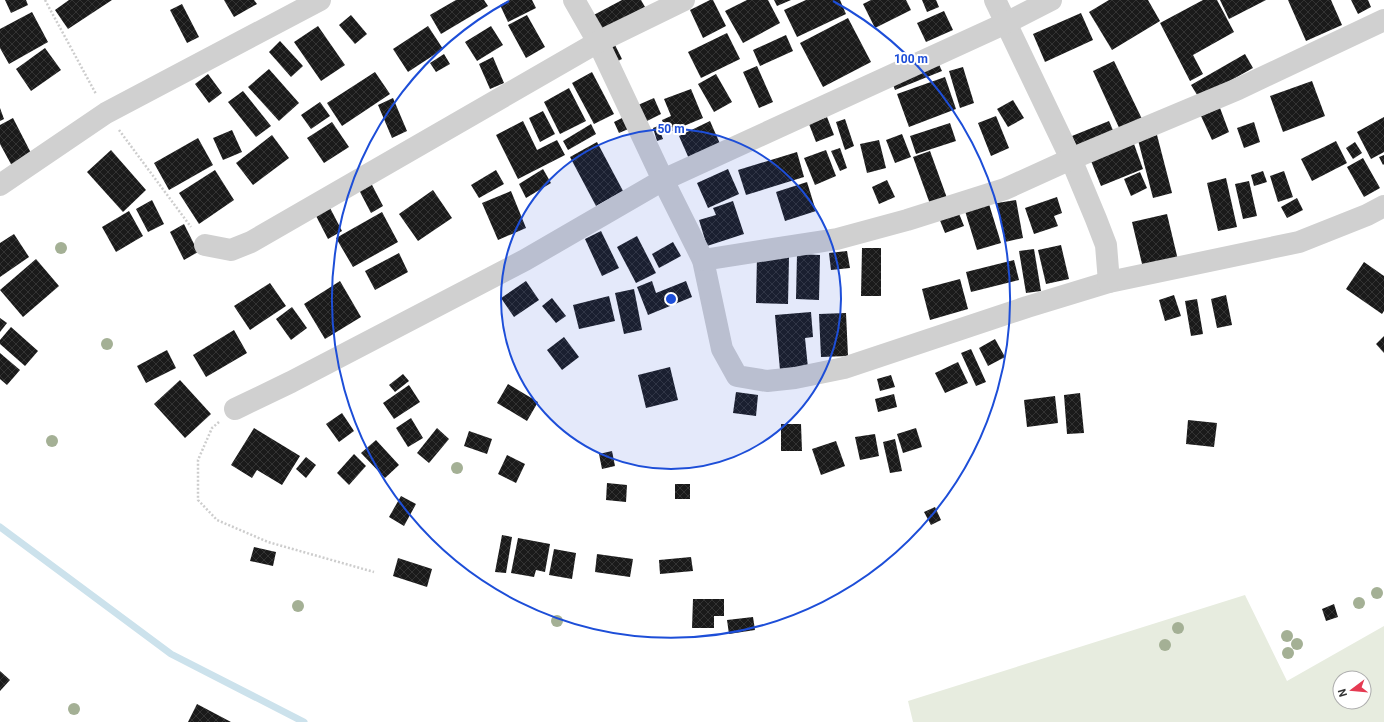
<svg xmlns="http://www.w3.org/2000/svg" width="1384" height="722" font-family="Roboto,sans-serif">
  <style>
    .grass { fill: #e7ecdf; fill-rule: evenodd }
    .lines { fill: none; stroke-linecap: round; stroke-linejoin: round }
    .stream { stroke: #cce2ec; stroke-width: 7 }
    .building { fill: url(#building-cross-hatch) }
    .path { stroke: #cdcdcd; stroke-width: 2.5; stroke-dasharray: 2 2; stroke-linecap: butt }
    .minor { stroke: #d0d0d0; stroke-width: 22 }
    .tree { fill: #a4b095 }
    .ring { fill: none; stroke: #1d4ed8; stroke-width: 2 }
    .centre { fill: #1d4ed8; stroke: #fff; stroke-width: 2 }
    .ring-label { font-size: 12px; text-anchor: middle; font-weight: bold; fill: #1d4ed8; stroke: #fff; stroke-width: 4; stroke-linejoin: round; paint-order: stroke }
  </style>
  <defs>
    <pattern id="building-cross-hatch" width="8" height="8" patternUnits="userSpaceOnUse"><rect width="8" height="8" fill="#1a1a1a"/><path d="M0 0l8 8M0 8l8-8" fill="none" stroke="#333"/></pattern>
  </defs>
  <rect width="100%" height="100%" fill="#fff"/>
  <!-- grass -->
  <path class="grass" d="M1245,595L1287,681L1384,626V722H913L908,701ZM1340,678H1364V702H1340Z"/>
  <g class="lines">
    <!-- stream -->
    <path class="stream" d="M0,527L171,654L304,722"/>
  </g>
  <!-- building -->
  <g class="building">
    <path d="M5,0H26L28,5L11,13Z"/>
    <path d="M69,0H112L68,29L55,10Z"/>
    <path d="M224,0H254L257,4L234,17Z"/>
    <path d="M456,0H484L488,6L441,34L430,15Z"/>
    <path d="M510,0H532L536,8L508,22L500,5Z"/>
    <path d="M622,0H641L645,7L598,32L590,17Z"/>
    <path d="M710,0H713L726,26L703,38L690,10Z"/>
    <path d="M747,0H768L780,23L743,43L725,11Z"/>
    <path d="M774,0H791L777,6Z"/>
    <path d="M806,0H840L846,14L797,37L784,10Z"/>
    <path d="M871,0H906L911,10L875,28L863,4Z"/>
    <path d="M922,0H936L939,7L927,12Z"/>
    <path d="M1109,0H1148L1160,21L1112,50L1089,12Z"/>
    <path d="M1203,0H1217L1234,32L1193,55L1203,74L1190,81L1160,23Z"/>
    <path d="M1220,0H1266L1229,19Z"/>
    <path d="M1288,0H1331L1342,25L1306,41Z"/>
    <path d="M1351,0H1368L1371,7L1358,14Z"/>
    <path d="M182,4L199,37L187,43L170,10Z"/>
    <path d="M944,11L953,30L926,42L917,23Z"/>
    <path d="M32,12L48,42L9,64L0,48V29Z"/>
    <path d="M1081,13L1093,40L1045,62L1033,34Z"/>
    <path d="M351,15L367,34L355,44L339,25Z"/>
    <path d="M527,15L545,47L526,58L508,25Z"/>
    <path d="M848,18L871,62L823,87L800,43Z"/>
    <path d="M318,26L345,65L321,81L294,42Z"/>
    <path d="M428,26L443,49L408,72L393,49Z"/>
    <path d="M491,26L503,45L477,61L465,42Z"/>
    <path d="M727,33L740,59L701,78L688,52Z"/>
    <path d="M786,35L793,51L760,66L753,50Z"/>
    <path d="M280,41L303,66L291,77L269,52Z"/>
    <path d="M615,45L622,59L612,64L605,50Z"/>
    <path d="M45,48L61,70L31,91L16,69Z"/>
    <path d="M444,54L450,64L436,72L430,63Z"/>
    <path d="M1245,54L1253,68L1199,98L1191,85Z"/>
    <path d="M493,57L504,83L490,89L479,64Z"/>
    <path d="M937,60L942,71L895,90L891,79Z"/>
    <path d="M1114,61L1143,121L1121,132L1093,71Z"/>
    <path d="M757,66L773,102L759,108L743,72Z"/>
    <path d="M963,67L974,103L960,108L949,71Z"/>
    <path d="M269,69L299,103L279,121L248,87Z"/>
    <path d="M375,72L390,94L342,126L327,103Z"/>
    <path d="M592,72L614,114L594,124L572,83Z"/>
    <path d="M208,74L222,93L209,103L195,84Z"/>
    <path d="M716,74L732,102L714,112L698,84Z"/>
    <path d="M945,77L956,109L909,127L897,94Z"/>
    <path d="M1312,81L1325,116L1283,132L1270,96Z"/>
    <path d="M569,88L586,121L560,134L544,102Z"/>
    <path d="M691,89L703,118L667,133L662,120L671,116L664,99Z"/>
    <path d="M243,91L271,126L256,137L228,102Z"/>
    <path d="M393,98L407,131L392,138L378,105Z"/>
    <path d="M654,98L661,114L645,122L638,105Z"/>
    <path d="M1013,100L1024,118L1008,127L997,109Z"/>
    <path d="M320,102L330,116L311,129L301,115Z"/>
    <path d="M0,108L4,119L0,121Z"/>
    <path d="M1220,108L1229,132L1212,140L1201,116Z"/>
    <path d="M543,111L555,134L540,142L529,118Z"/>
    <path d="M628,115L633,127L619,133L614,122Z"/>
    <path d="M996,116L1009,148L991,156L978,123Z"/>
    <path d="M827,117L834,135L816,142L809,124Z"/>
    <path d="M1384,117V152L1371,159L1357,132Z"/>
    <path d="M13,118L32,155L12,166L0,144V125Z"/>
    <path d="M845,119L854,146L845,150L836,122Z"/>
    <path d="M523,121L537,150L557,140L565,155L518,179L496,135Z"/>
    <path d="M710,121L721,146L690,161L679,136Z"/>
    <path d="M1109,121L1115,135L1078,150L1072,136Z"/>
    <path d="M332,122L349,147L324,163L307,138Z"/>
    <path d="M1254,122L1260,142L1244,148L1237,128Z"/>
    <path d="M950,123L956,141L916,154L910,136Z"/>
    <path d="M591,124L596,134L568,150L563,141Z"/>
    <path d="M658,126L663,139L657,141L653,128Z"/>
    <path d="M232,130L242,152L223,160L213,138Z"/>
    <path d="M902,134L911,157L895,163L886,140Z"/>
    <path d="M272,135L289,158L253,185L236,163Z"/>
    <path d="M1157,135L1172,193L1153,198L1138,140Z"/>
    <path d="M198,138L213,165L169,190L154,163Z"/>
    <path d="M879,140L886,168L867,173L860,144Z"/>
    <path d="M1336,141L1347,163L1312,181L1301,159Z"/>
    <path d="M597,142L623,191L596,206L570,157Z"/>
    <path d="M1355,142L1362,153L1353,159L1346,148Z"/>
    <path d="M1134,144L1143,169L1101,186L1091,161Z"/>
    <path d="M840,148L847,168L840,171L831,151Z"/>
    <path d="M111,150L146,190L123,212L87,172Z"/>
    <path d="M826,150L836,176L815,185L804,158Z"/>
    <path d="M930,151L947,198L930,204L913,157Z"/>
    <path d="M797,152L804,177L746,195L738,170Z"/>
    <path d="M1384,155V164L1383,165L1379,157Z"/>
    <path d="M1363,158L1380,188L1364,197L1347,167Z"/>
    <path d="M543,169L551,183L526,198L519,184Z"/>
    <path d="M728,169L739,194L708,208L697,183Z"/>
    <path d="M215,170L234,200L199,224L179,193Z"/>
    <path d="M496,170L504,184L479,198L471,185Z"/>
    <path d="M1263,171L1267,182L1254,186L1251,175Z"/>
    <path d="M1284,171L1293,197L1278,202L1270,176Z"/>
    <path d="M1140,172L1147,188L1131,196L1124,179Z"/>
    <path d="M1226,178L1237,227L1218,231L1207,183Z"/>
    <path d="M887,180L895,197L879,204L872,187Z"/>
    <path d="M1249,181L1257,216L1243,219L1235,184Z"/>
    <path d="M807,182L816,211L785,221L776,192Z"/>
    <path d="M371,183L383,206L371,213L359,190Z"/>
    <path d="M433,190L452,218L418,241L399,214Z"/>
    <path d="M511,191L526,228L498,240L482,203Z"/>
    <path d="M1057,197L1062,213L1054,216L1058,226L1034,234L1025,208Z"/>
    <path d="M1297,198L1303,210L1287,218L1281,207Z"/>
    <path d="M152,200L164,224L148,232L136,209Z"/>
    <path d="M1016,200L1023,238L1005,242L997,203Z"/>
    <path d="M733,201L744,234L707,246L699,220L716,215L713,208Z"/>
    <path d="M989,204L1001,243L977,250L965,211Z"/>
    <path d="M329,206L342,231L328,239L315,214Z"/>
    <path d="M129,211L143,236L116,252L102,227Z"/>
    <path d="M958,211L964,226L945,233L939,218Z"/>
    <path d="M382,212L398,242L353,267L336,238Z"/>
    <path d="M1167,214L1178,260L1143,268L1132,222Z"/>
    <path d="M184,224L198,252L184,260L170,232Z"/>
    <path d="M601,231L619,268L602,276L585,239Z"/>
    <path d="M14,234L29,257L0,277V243Z"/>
    <path d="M637,236L656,273L636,283L617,247Z"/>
    <path d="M673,242L681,256L659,268L652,254Z"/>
    <path d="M1061,245L1069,279L1046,284L1038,250Z"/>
    <path d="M862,248H881V296H861Z"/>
    <path d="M1034,249L1041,291L1026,293L1019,251Z"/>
    <path d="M847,251L850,268L831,270L829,253Z"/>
    <path d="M399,253L408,272L375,290L365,271Z"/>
    <path d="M797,254L820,255L819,300L796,299Z"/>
    <path d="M757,256L789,257L788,304L756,303Z"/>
    <path d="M36,259L59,286L23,317L0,290Z"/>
    <path d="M1014,260L1019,280L971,292L966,272Z"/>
    <path d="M1364,262L1384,276V311L1382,314L1346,289Z"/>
    <path d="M960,279L968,309L930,320L922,289Z"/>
    <path d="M340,281L361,317L325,339L304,304Z"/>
    <path d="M526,281L539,300L514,317L501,298Z"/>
    <path d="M652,281L656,293L686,281L692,297L648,315L637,287Z"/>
    <path d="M270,283L286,306L250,330L234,306Z"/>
    <path d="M634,289L642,330L624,334L615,293Z"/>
    <path d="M1174,295L1181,316L1165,321L1159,300Z"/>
    <path d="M1226,295L1232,325L1217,328L1211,299Z"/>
    <path d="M609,296L615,321L579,329L573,305Z"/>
    <path d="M552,298L566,316L556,323L542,306Z"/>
    <path d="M1197,299L1203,334L1191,336L1185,301Z"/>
    <path d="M292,307L307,328L291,340L276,319Z"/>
    <path d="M811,312L813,337L805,338L808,368L780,370L775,315Z"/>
    <path d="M846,313L848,356L821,357L819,314Z"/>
    <path d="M0,318L7,323L0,332Z"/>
    <path d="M11,327L38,351L25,366L0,344V340Z"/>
    <path d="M234,330L247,353L206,377L193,355Z"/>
    <path d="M1384,336V353L1376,344Z"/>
    <path d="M564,337L579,357L562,370L547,350Z"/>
    <path d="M995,339L1005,357L988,366L979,348Z"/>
    <path d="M971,349L986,382L976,386L961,353Z"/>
    <path d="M167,350L176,368L146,383L137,366Z"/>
    <path d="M0,353L20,370L7,385L0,379Z"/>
    <path d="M958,362L968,383L945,393L935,373Z"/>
    <path d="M670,367L678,400L646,408L638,375Z"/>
    <path d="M403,374L409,381L395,392L389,385Z"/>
    <path d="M891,375L895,387L880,391L877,379Z"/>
    <path d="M180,380L211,414L185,438L154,404Z"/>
    <path d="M508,384L538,402L527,421L497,403Z"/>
    <path d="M409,385L420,402L394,419L383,403Z"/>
    <path d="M736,392L758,395L756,416L733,413Z"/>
    <path d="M1080,393L1084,433L1067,434L1064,395Z"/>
    <path d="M894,394L897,407L878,412L875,399Z"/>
    <path d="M1055,396L1058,423L1027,427L1024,400Z"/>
    <path d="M342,413L354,431L339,442L326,424Z"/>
    <path d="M411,418L423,438L408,447L396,428Z"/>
    <path d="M1188,420L1217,423L1214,447L1186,444Z"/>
    <path d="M781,424H801L802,451H781Z"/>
    <path d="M254,428L300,456L282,485L257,470L252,478L231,465Z"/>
    <path d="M437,428L449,439L429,463L417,453Z"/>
    <path d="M916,428L922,447L903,453L897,434Z"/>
    <path d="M469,431L492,439L487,454L464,446Z"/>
    <path d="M875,434L879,456L860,460L855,437Z"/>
    <path d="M895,439L902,471L890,473L883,442Z"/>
    <path d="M376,440L399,465L385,478L361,453Z"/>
    <path d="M836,441L845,466L821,475L812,449Z"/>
    <path d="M612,451L615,466L602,469L599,454Z"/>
    <path d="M354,454L366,466L349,485L337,473Z"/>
    <path d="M507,455L525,464L516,483L498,474Z"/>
    <path d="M306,457L316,465L306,478L296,469Z"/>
    <path d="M607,483L627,485L626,502L606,500Z"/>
    <rect x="675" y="484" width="15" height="15"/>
    <path d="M401,496L416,504L404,526L389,517Z"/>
    <path d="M935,507L941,520L931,525L924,512Z"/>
    <path d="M502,535L512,537L506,573L495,572Z"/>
    <path d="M518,538L550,544L545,572L536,570L534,577L511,573Z"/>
    <path d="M254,547L276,552L273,566L250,561Z"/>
    <path d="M554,549L576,553L572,579L549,575Z"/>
    <path d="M597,554L633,559L630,577L595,572Z"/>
    <path d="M691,557L693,571L660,574L659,560Z"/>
    <path d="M398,558L432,569L427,587L393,576Z"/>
    <path d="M693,599H724V616H714V628H692Z"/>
    <path d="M1334,604L1338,617L1326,621L1322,609Z"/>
    <path d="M753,617L755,630L729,634L727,620Z"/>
    <path d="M0,671L10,680L0,691Z"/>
    <path d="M197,704L231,722H188Z"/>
  </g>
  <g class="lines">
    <!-- path -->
    <g class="path">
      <path d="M45,0L96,94"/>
      <path d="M119,130L191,227"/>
      <path d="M219,422L212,428L198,460V500L217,520L268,542L374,572"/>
    </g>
    <!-- minor -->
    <g class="minor">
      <path d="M574,0L598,42L663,180L703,260L722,349L737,376L767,381L795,378L844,368L1027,307L1109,282L1299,242L1367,215L1384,206"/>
      <path d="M995,0L1071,159L1096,219L1106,245L1109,282"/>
      <path d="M0,185L106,113L320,0"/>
      <path d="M205,245L231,250L251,242L598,42L684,0"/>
      <path d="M703,260L837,239L907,220L1005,189L1071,159L1238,89L1384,20"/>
      <path d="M235,409L291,382L525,260L663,180L1006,23L1051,0"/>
    </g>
  </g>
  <!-- trees -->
  <g class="tree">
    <circle cx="61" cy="248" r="6"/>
    <circle cx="107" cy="344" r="6"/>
    <circle cx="52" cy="441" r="6"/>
    <circle cx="457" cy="468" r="6"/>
    <circle cx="1377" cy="593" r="6"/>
    <circle cx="1359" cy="603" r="6"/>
    <circle cx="298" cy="606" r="6"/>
    <circle cx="557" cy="621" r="6"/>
    <circle cx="1178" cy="628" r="6"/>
    <circle cx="1287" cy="636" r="6"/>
    <circle cx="1297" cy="644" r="6"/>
    <circle cx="1165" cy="645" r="6"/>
    <circle cx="1288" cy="653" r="6"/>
    <circle cx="74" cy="709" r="6"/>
  </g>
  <!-- distance rings -->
  <circle cx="671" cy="299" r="170" fill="#1d4ed8" fill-opacity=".12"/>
  <g class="ring">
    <circle cx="671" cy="299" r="170"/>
    <path d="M833 1A339 339 0 1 1 509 1"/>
  </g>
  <circle cx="671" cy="299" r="6" class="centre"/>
  <g class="ring-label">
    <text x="911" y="63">100 m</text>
    <text x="671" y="133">50 m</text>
  </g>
  <!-- north arrow -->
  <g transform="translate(1352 690) rotate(254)"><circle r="19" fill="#ffffff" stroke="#adadad"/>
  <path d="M0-3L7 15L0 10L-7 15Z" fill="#e53a52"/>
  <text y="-6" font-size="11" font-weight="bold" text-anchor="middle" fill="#333333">N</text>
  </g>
</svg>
